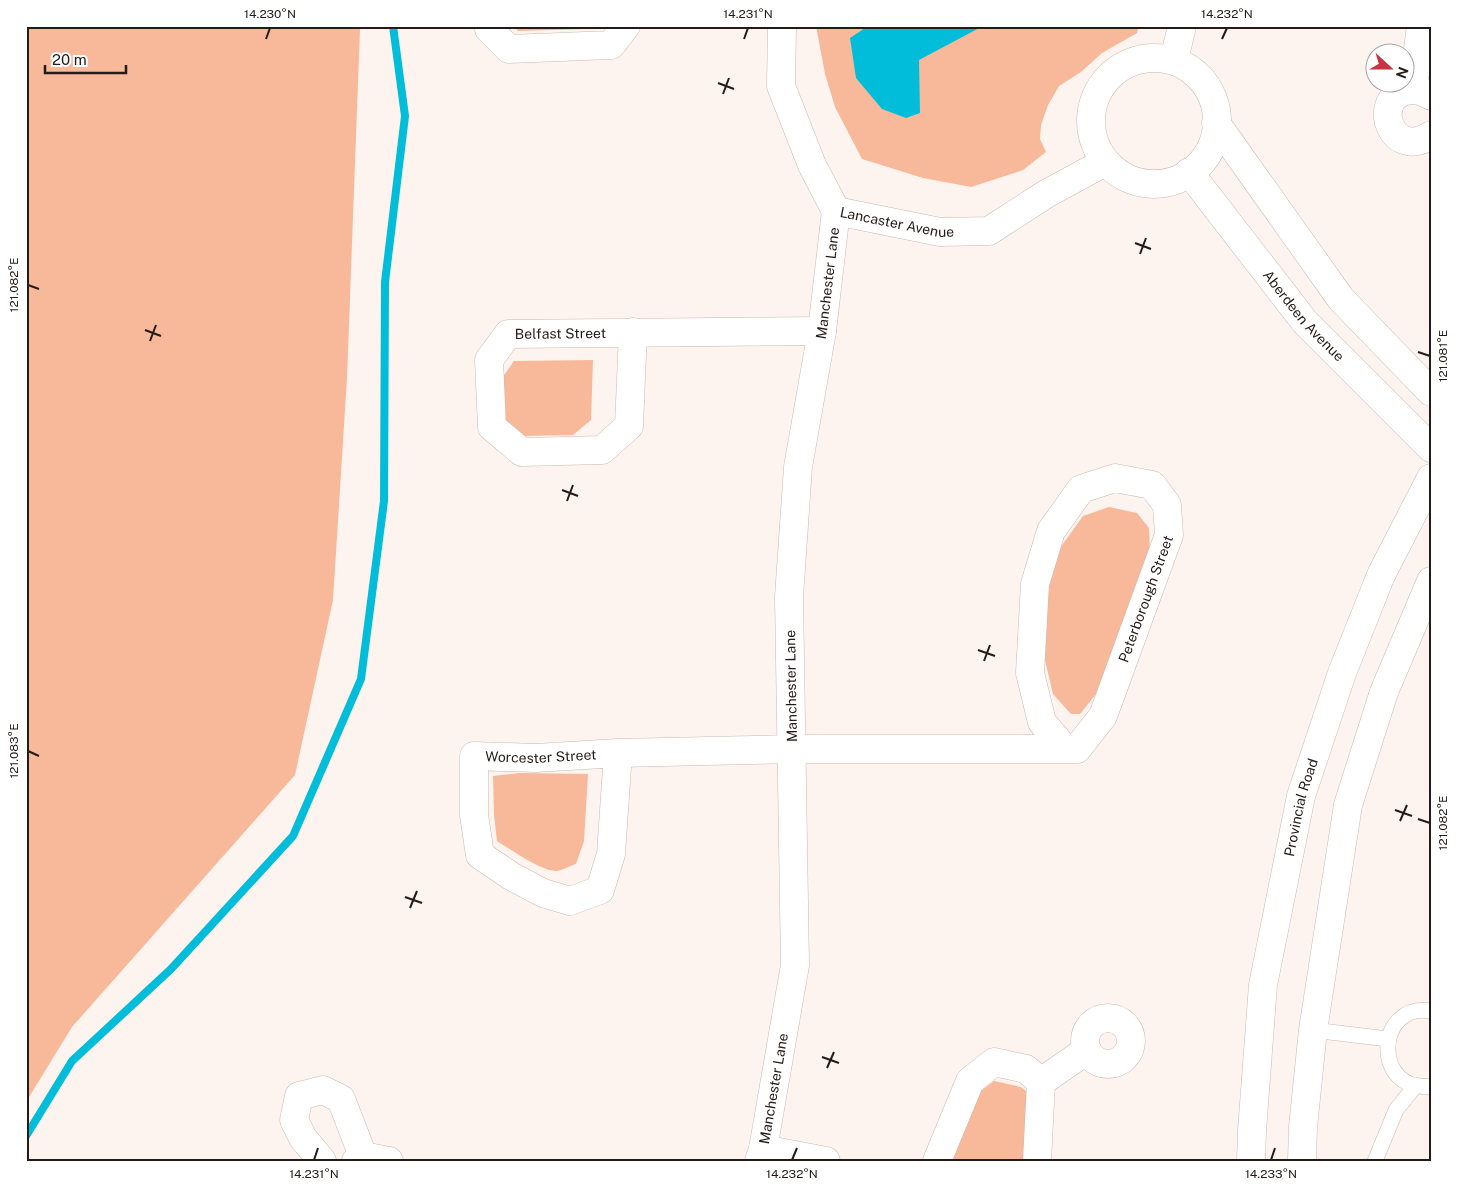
<svg xmlns="http://www.w3.org/2000/svg" width="1457" height="1187" font-family="'Public Sans',sans-serif">
  <style>
    .green { fill: #f8b89a }
    .water { fill: #01bdda }
    .lines { fill: none; stroke-linecap: round; stroke-linejoin: round }
    .stream { stroke: #01bdda; stroke-width: 8 }
    .service-casing { stroke: #ccb8ae; stroke-width: 16 }
    .minor-casing { stroke: #ccb8ae; stroke-width: 29 }
    .tertiary-casing { stroke: #ccb8ae; stroke-width: 29 }
    .service { stroke: #fff; stroke-width: 15 }
    .minor { stroke: #fff; stroke-width: 28 }
    .tertiary { stroke: #fff; stroke-width: 28 }
    .ticks { fill: none; stroke: #231b18; stroke-width: 2 }
    .labels { text-anchor: middle; stroke-width: 4.5; stroke-linejoin: round; paint-order: stroke }
    .street-label { font-size: 14px; fill: #231b18; stroke: #fff }
    .neatline { fill: none; stroke: #231b18; stroke-width: 2 }
    .ticks-label { font-size: 12px; text-anchor: middle; fill: #231b18 }
  </style>
  <rect width="100%" height="100%" fill="#fdf4f0"/>
  <!-- green -->
  <g class="green">
    <path d="M26,26H358L360,29L347,378L333,600L295,775L72,1027L26,1102Z"/>
    <path d="M514,26H589L587,29L518,31Z"/>
    <path d="M816,26H1139L1137,33L1102,53L1081,72L1059,86L1048,105L1041,125L1040,139L1046,152L1023,170L971,187L923,178L862,159L835,107L825,74Z"/>
    <path d="M593,360L591,420L573,435L523,436L503,421L502,378L514,361Z"/>
    <path d="M1109,507L1137,513L1149,528L1150,551L1100,689L1080,714H1071L1053,694L1044,656L1048,588L1060,548L1083,516Z"/>
    <path d="M520,773L588,774L584,841L576,864C570,866 563,870 557,871C542,872 510,849 497,841L494,815L493,776Z"/>
    <path d="M994,1081L1021,1087L1034,1098L1031,1161H946L973,1097Z"/>
  </g>
  <!-- water -->
  <path class="water" d="M868,26H983L919,60L920,113L906,118L882,109L856,78L850,38Z"/>
  <g class="lines">
    <!-- stream -->
    <path class="stream" d="M26,1136L72,1061L171,969L293,836L361,679L384,501L385,282L405,116L393,26"/>
    <defs>
      <g id="service">
        <path d="M1431,1011C1374,1002 1373,1094 1431,1086"/>
        <path d="M1313,1030L1388,1039"/>
        <path d="M1375,1161L1396,1110L1416,1085"/>
      </g>
      <g id="minor">
        <path d="M489,26V29L509,49L611,45L626,26"/>
        <path id="s1" d="M782,26L781,86L812,165L836,211L940,232L989,231L1046,194L1105,162"/>
        <circle cx="1154" cy="121" r="63"/>
        <path d="M1174,60L1182,26"/>
        <path d="M1413,89L1421,26"/>
        <path d="M1431,96C1423,91 1415,88 1405,91C1370,102 1393,161 1431,135"/>
        <path d="M1216,123L1341,299L1431,392"/>
        <path id="s2" d="M1189,172L1305,322L1431,448"/>
        <path id="s3" d="M633,332L629,426L602,450L522,452L492,427L489,360L508,334L822,331"/>
        <path id="s4" d="M618,753L611,854L600,890L570,901L543,893L511,876L480,855L474,815V756L536,758L618,753L792,749H1077L1103,716L1169,535L1167,505L1152,485L1115,478L1081,489L1051,531L1035,584L1030,673L1042,722L1065,749"/>
        <circle cx="1108" cy="1041" r="23"/>
        <path d="M1041,1082L1087,1050"/>
        <path d="M763,1149L826,1161"/>
        <path d="M322,1161L303,1138L294,1120L299,1096L323,1090L341,1099L363,1156"/>
        <path d="M356,1161L363,1156L389,1161"/>
        <path id="s5" d="M759,1161L763,1149L795,965L789,597L798,467L822,331L836,211"/>
        <path d="M937,1161L970,1081L994,1062L1026,1069L1041,1082"/>
        <path d="M1037,1161L1041,1082"/>
      </g>
      <g id="tertiary">
        <path id="s6" d="M1251,1161L1252,1131L1263,985L1301,796L1342,673L1381,575L1431,478"/>
        <path d="M1302,1161L1303,1127L1313,1030L1348,805L1384,692L1431,581"/>
      </g>
    </defs>
    <!-- service casing -->
    <use href="#service" class="service-casing"/>
    <!-- minor casing -->
    <use href="#minor" class="minor-casing"/>
    <!-- tertiary casing -->
    <use href="#tertiary" class="tertiary-casing"/>
    <!-- service -->
    <use href="#service" class="service"/>
    <!-- minor -->
    <use href="#minor" class="minor"/>
    <!-- tertiary -->
    <use href="#tertiary" class="tertiary"/>
  </g>
  <!-- ticks -->
  <path class="ticks" d="M266,39L270,28M744,39L748,28M1222,39L1227,28M718,83L734,89M723,94L729,78M1135,243L1151,249M1140,254L1146,238M28,285L39,289M145,330L161,336M150,341L156,325M1418,352L1430,356M562,490L578,496M567,501L573,485M978,650L995,656M984,661L990,645M28,751L39,756M1395,810L1412,816M1418,819L1430,823M1400,821L1407,805M405,897L422,903M410,908L417,891M822,1057L839,1063M827,1068L834,1052M314,1160L318,1148M792,1160L797,1148M1271,1160L1275,1148"/>
  <g class="labels">
    <!-- street labels -->
    <g class="street-label">
      <text dy="5" stroke="none"><textPath href="#s1" startOffset="259">Lancaster Avenue</textPath></text>
      <text dy="5" stroke="none"><textPath href="#s5" startOffset="884">Manchester Lane</textPath></text>
      <text dy="5" stroke="none"><textPath href="#s2" startOffset="184">Aberdeen Avenue</textPath></text>
      <text dy="5" stroke="none"><textPath href="#s3" startOffset="401">Belfast Street</textPath></text>
      <text dy="5" stroke="none"><textPath href="#s4" startOffset="1142">Peterborough Street</textPath></text>
      <text transform="translate(791 686) rotate(-91)" y="5">Manchester Lane</text>
      <text dy="5" stroke="none"><textPath href="#s4" startOffset="439">Worcester Street</textPath></text>
      <text dy="5" stroke="none"><textPath href="#s6" startOffset="358">Provincial Road</textPath></text>
      <text dy="5" stroke="none"><textPath href="#s5" startOffset="74">Manchester Lane</textPath></text>
    </g>
  </g>
  <!-- border -->
  <rect width="1457" height="1187" fill="none" stroke="#ffffff" stroke-width="55"/>
  <!-- north arrow -->
  <g transform="translate(1390 68) rotate(111)"><circle r="24" fill="#ffffff" stroke="#a7a4a3"/>
  <path d="M0-4L9 19L0 12L-9 19Z" fill="#c43443"/>
  <text y="-8" font-size="14" font-weight="bold" text-anchor="middle" fill="#231b18">N</text>
  </g>
  <!-- scale -->
  <path d="M45 65v8h81v-8" fill="none" stroke="#231b18" stroke-width="2.5"/>
  <text x="52" y="65" font-size="15" fill="#231b18" stroke="#ffffff" stroke-width="4" paint-order="stroke">20 m</text>
  <rect x="28" y="28" width="1402" height="1132" class="neatline"/>
  <g class="ticks-label">
    <text x="270" y="18">14.230°N</text>
    <text x="748" y="18">14.231°N</text>
    <text x="1227" y="18">14.232°N</text>
    <text transform="translate(14 285) rotate(-90)" y="4">121.082°E</text>
    <text transform="translate(1443 356) rotate(-90)" y="4">121.081°E</text>
    <text transform="translate(14 751) rotate(-90)" y="4">121.083°E</text>
    <text transform="translate(1443 823) rotate(-90)" y="4">121.082°E</text>
    <text x="314" y="1178">14.231°N</text>
    <text x="792" y="1178">14.232°N</text>
    <text x="1271" y="1178">14.233°N</text>
  </g>
</svg>
